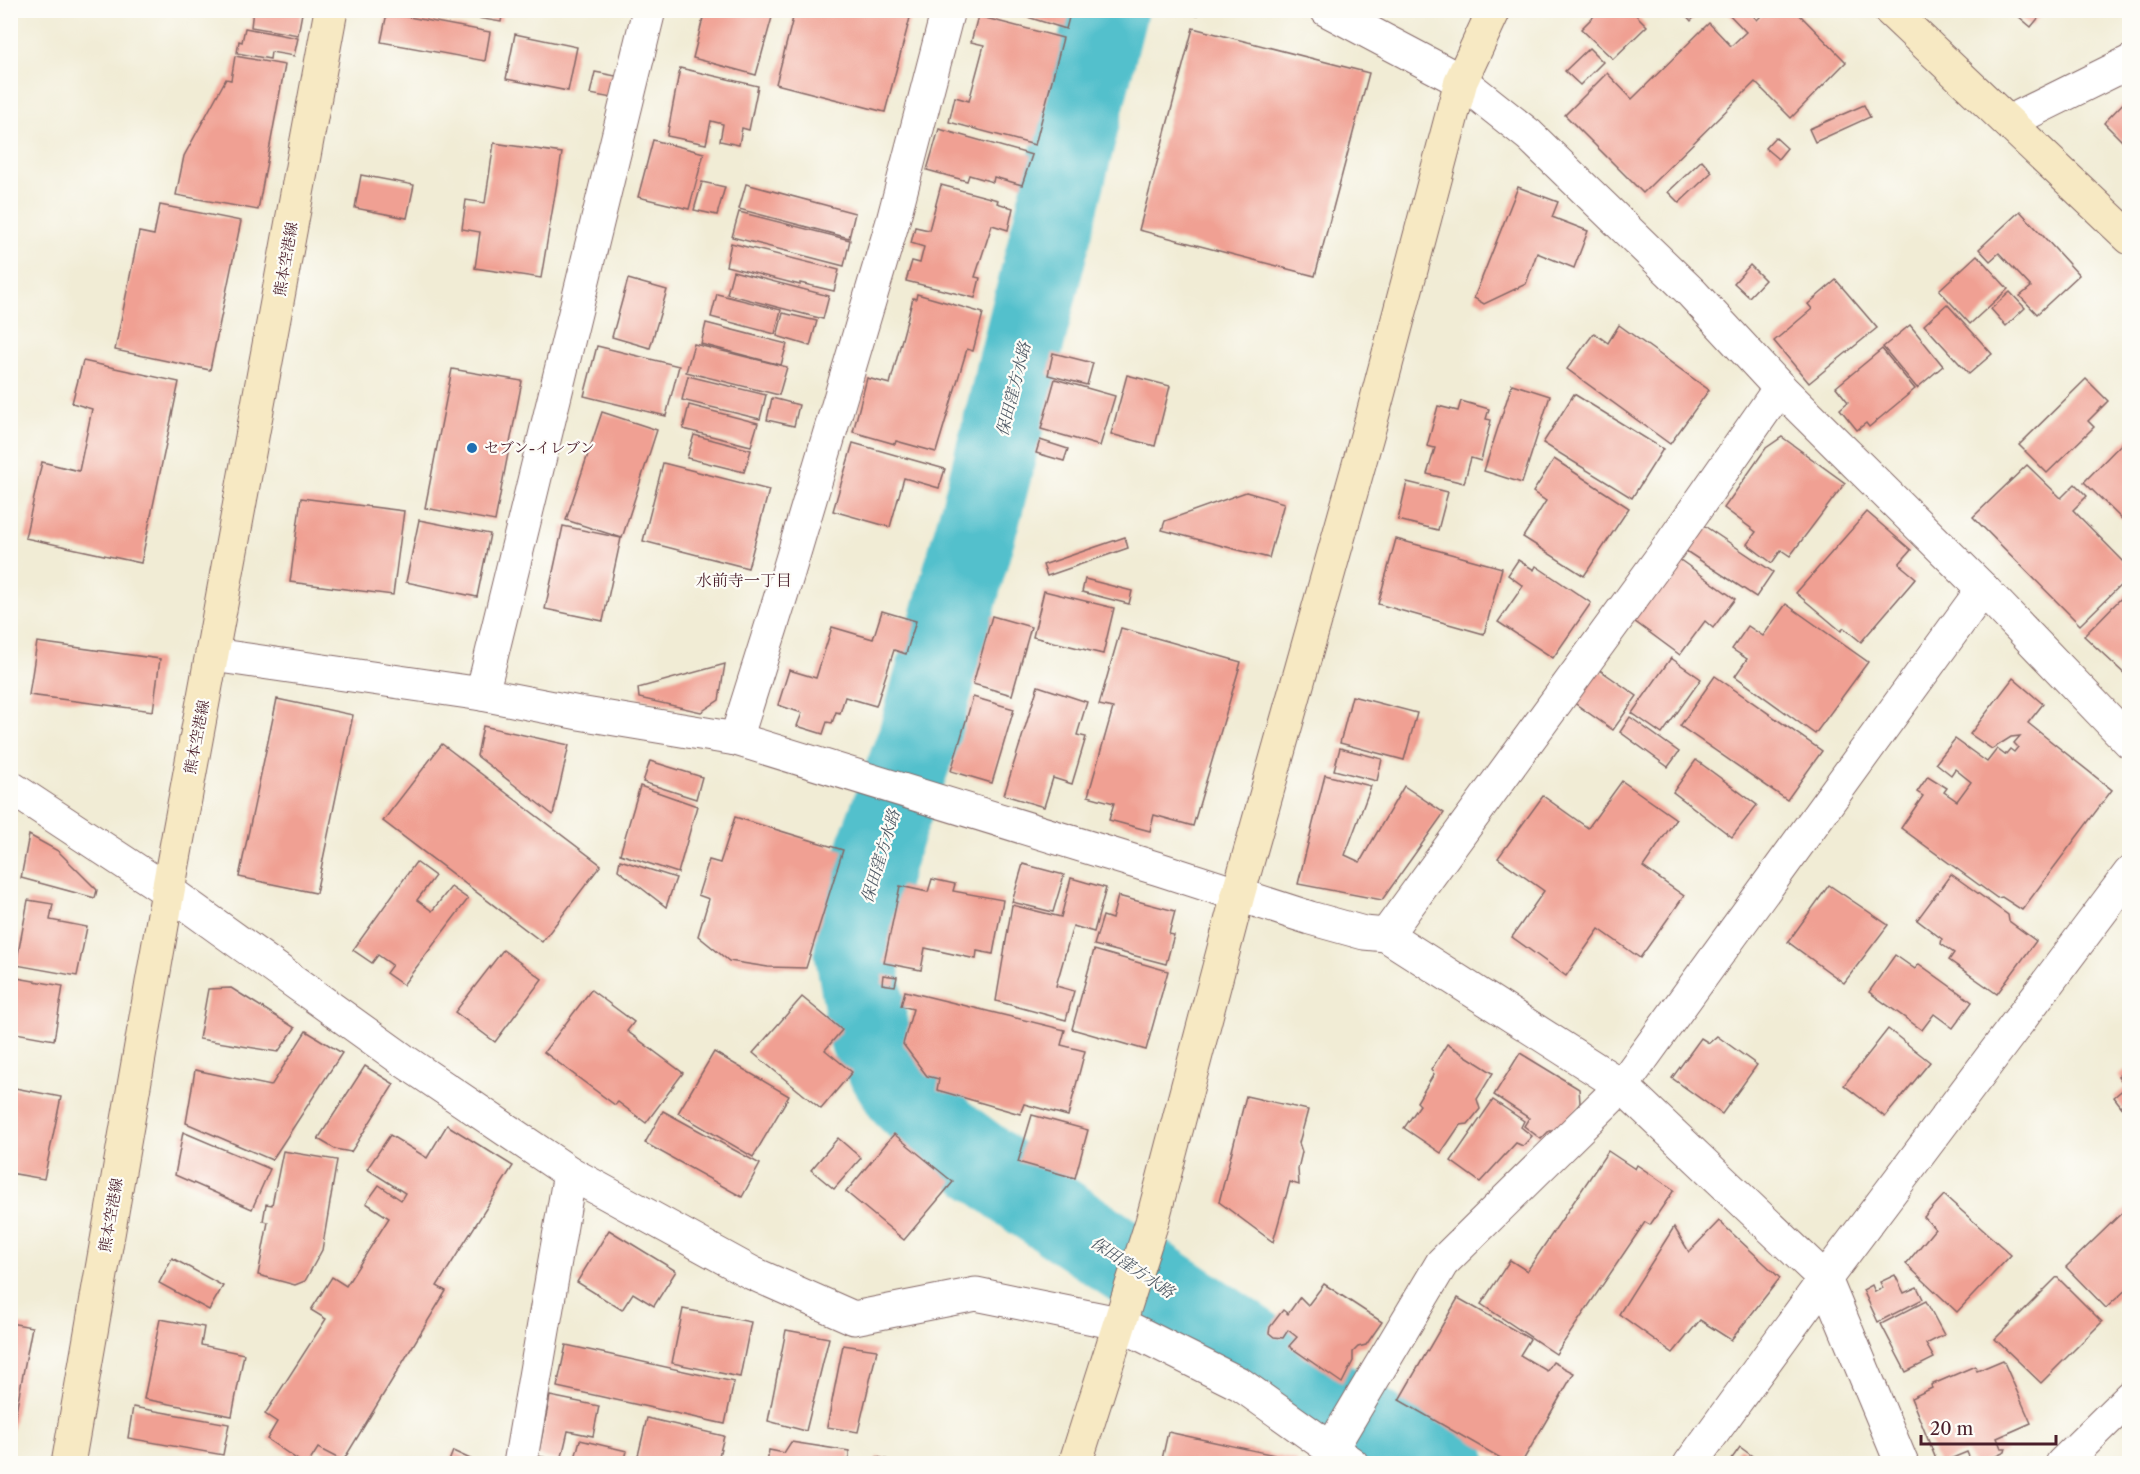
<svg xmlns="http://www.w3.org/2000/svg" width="2140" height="1474" font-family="'Libre Caslon Text','Noto Serif JP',serif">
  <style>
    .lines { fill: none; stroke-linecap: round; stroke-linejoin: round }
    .river { stroke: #53c0cc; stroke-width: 81 }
    .building { fill: #f0a093 }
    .street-casing { stroke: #846766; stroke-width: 35 }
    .secondary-casing { stroke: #846766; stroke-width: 35 }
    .street { stroke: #fff; stroke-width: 33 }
    .secondary { stroke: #f7e9c3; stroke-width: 33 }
    .poi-dot { fill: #1f6fb2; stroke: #fdfcf7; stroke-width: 2 }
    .labels { text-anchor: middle; stroke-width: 4.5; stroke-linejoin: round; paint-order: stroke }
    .street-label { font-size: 15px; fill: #4a1f2b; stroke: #fdfcf7 }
    .poi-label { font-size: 15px; fill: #4a1f2b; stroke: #fdfcf7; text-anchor: start }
    .water-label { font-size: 16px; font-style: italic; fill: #4d5763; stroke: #fdfcf7 }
    .neighbourhood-label { font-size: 16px; fill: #4a1f2b; stroke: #fdfcf7 }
  </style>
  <rect width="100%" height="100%" fill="#fdfcf7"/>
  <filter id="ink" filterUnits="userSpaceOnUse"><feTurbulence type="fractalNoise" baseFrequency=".0167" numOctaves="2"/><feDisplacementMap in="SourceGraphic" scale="12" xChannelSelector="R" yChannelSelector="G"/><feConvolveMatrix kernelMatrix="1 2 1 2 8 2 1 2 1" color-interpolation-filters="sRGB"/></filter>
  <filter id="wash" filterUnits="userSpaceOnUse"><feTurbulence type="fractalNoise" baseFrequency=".008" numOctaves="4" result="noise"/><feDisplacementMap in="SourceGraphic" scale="24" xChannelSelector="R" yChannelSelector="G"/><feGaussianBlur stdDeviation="1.35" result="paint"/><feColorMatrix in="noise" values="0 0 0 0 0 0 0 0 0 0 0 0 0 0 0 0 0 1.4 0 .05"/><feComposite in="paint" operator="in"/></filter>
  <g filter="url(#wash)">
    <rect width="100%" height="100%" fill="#f1ecd5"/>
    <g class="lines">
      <!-- river -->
      <path class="river" d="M1107,10L983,505L963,575L918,739L880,842L867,885L855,951L870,1039L905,1096L943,1133L1033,1200L1392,1441L1447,1464"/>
    </g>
    <g id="blocks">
      <!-- building -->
      <g class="building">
        <path d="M253,10H285L302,13L298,35L251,27Z"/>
        <path d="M430,10H503L501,22Z"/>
        <path d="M705,10H774L756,75L693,58Z"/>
        <path d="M795,10H898L911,14L885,112L776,84Z"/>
        <path d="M1005,10H1071L1066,29Z"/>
        <path d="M1176,10H1199L1198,16Z"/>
        <path d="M1600,10H1631L1647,26L1613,59L1581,29Z"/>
        <path d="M1681,10H1701L1691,21Z"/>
        <path d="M1725,10H1748L1757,20L1767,10H1795L1846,62L1791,118L1755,82L1643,193L1565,115L1607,73L1632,99L1709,23L1731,46L1746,32Z"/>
        <path d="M2011,10H2045L2031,27Z"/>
        <path d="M387,13L490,32L485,61L381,42Z"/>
        <path d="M978,16L1063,38L1035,145L949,122L955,97L969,101L984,45L971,42Z"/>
        <path d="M245,28L298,38L294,56L271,52L270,59L237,53L239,41L242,42Z"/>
        <path d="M1193,28L1369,73L1315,276L1139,230Z"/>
        <path d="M515,34L577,47L568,91L506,79Z"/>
        <path d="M1589,48L1603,62L1580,85L1565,71Z"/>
        <path d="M235,56L285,65L258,210L176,195L184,156L226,79L231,80Z"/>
        <path d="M680,68L758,86L749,130L742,128L739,145L720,141L723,124L711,121L706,144L667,136Z"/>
        <path d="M595,72L621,77L617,99L590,94Z"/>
        <path d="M2130,96V149L2104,123Z"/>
        <path d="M1864,105L1870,117L1815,142L1809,129Z"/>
        <path d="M939,129L1032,155L1022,185L994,177L993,182L969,175L967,181L927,170Z"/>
        <path d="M1775,137L1787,148L1778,159L1765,148Z"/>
        <path d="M653,140L704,153L689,209L638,197Z"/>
        <path d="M494,143L562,153L541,278L475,268L480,232L462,229L466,200L485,203Z"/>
        <path d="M1702,160L1712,172L1679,203L1668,192Z"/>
        <path d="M361,175L414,185L407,218L355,208Z"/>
        <path d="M702,182L725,187L717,215L694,210Z"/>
        <path d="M746,184L855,213L849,238L739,209Z"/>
        <path d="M941,185L998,200L997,203L1013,208L1008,230L992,225L975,277L980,278L975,298L906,281L912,261L920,263L924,247L911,243L915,227L929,230Z"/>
        <path d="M1518,187L1558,202L1552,217L1588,231L1574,268L1537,253L1526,284L1484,304L1474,298Z"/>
        <path d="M160,205L241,221L210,370L115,350L139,232L154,235Z"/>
        <path d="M2020,211L2079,275L2037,314L2020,296L2031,287L1999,253L1990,261L1979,249Z"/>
        <path d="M739,212L850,240L844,266L732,237Z"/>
        <path d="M731,243L839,270L834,291L800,283V285L726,266Z"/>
        <path d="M1977,255L2008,289L1970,324L1939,290Z"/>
        <path d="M1750,265L1765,280L1749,297L1734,283Z"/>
        <path d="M733,271L829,296L823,319L727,294Z"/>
        <path d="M628,279L667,290L650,348L612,337Z"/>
        <path d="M1836,280L1877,328L1809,383L1774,341L1812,309L1808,304Z"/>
        <path d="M2010,292L2025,308L2006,326L1991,309Z"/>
        <path d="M717,294L781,310L775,334L711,317Z"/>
        <path d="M917,294L983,313L973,351L967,349L936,452L896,441L895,444L853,432L867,378L890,384L913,298L916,299Z"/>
        <path d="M1947,304L1992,354L1969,374L1924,325Z"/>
        <path d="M783,313L817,321L810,346L777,336Z"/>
        <path d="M706,323L787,344L781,365L701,344Z"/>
        <path d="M1619,325L1709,390L1670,444L1567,369L1594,333L1608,343Z"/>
        <path d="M1910,325L1943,366L1917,388L1883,347Z"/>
        <path d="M694,344L787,367L779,395L686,372Z"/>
        <path d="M597,346L679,366L666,416L584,396Z"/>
        <path d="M1882,349L1915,389L1869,427L1866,423L1857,430L1840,409L1848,402L1836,387Z"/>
        <path d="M1053,353L1093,363L1087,385L1048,375Z"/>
        <path d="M83,361L179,382L141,563L25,538L42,462L79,471L92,409L72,403Z"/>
        <path d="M452,369L522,381L495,521L425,508Z"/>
        <path d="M1127,375L1170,386L1155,446L1111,434Z"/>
        <path d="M688,376L766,395L760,419L682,400Z"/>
        <path d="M1055,379L1115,396L1100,446L1041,429Z"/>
        <path d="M2086,379L2108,401L2088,421L2094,427L2047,473L2019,445Z"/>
        <path d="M1512,384L1550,396L1522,483L1484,471Z"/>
        <path d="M1574,394L1663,449L1632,498L1543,443Z"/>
        <path d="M772,398L799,405L794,426L767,420Z"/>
        <path d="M1461,401L1489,409L1486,419L1491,420L1481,461L1471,458L1464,483L1427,474L1435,448L1427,446L1438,406L1458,411Z"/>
        <path d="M689,405L758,423L751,446L683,429Z"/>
        <path d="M602,412L657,430L622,538L566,520Z"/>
        <path d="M694,435L751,450L744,472L687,458Z"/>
        <path d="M2130,435V527L2084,482Z"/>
        <path d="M1782,437L1845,483L1790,556L1781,550L1772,563L1747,544L1756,532L1724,508L1766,448Z"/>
        <path d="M1040,440L1068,449L1064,461L1036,453Z"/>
        <path d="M853,443L945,469L939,488L904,478L890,527L833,511Z"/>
        <path d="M1554,459L1629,508L1584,576L1523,537L1546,501L1533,492Z"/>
        <path d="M663,463L769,490L748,568L643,541Z"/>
        <path d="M2027,465L2061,498L2075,484L2087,496L2073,510L2130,568V576L2080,625L1973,517Z"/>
        <path d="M1407,482L1448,492L1438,530L1398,520Z"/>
        <path d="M1246,492L1284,503L1269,558L1162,530L1165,521Z"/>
        <path d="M301,498L404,511L393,595L290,582Z"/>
        <path d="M1867,512L1911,550L1899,564L1916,578L1861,642L1844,628L1841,631L1796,593Z"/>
        <path d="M419,520L490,534L477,597L406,582Z"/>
        <path d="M1703,525L1773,572L1756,597L1686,551Z"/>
        <path d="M563,526L621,538L603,621L545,609Z"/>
        <path d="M1125,537L1128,548L1047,576L1043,565Z"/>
        <path d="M1396,539L1502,568L1484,634L1378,604Z"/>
        <path d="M1676,557L1735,599L1713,628L1705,621L1680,655L1630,618Z"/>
        <path d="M1518,560L1534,570L1536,566L1591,603L1553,658L1498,622L1523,586L1508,575Z"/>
        <path d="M1085,579L1132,591L1129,604L1082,592Z"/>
        <path d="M2130,589V679L2084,636Z"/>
        <path d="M1044,591L1114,608L1103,654L1033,637Z"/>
        <path d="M1786,604L1868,662L1815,734L1735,676L1747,659L1732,649L1748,626L1763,636Z"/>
        <path d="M882,611L916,621L906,654L894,650L876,706L845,697L840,713L836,712L832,723L827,722L823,734L797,726L802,713L778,705L789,670L816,678L832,627L873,639Z"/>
        <path d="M992,616L1031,627L1012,695L973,684Z"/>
        <path d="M1121,628L1241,662L1193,826L1154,815L1150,831L1109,820L1114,803L1088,796L1113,708L1099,705Z"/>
        <path d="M37,642L160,659L153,711L29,695Z"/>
        <path d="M1671,658L1701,679L1662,734L1632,713Z"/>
        <path d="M725,664L719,700L701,712L639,698L638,688Z"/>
        <path d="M1597,668L1637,696L1613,730L1573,702Z"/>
        <path d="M1715,676L1822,751L1787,800L1680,726Z"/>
        <path d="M2013,678L2043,704L2028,723L2112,790L2022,910L2002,897L1997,898L1901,828L1923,796L1917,792L1928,776L1947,788L1944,792L1957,801L1971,782L1955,769L1951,775L1936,763L1955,739L1987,762L1997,749L2005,755L2010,749L2014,752L2018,747L2014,743L2020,736L2011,737L1992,749L1970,734Z"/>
        <path d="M1038,686L1087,702L1077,735L1086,737L1072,784L1053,778L1044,807L1004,795Z"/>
        <path d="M1352,696L1417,713L1404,760L1340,743Z"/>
        <path d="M973,697L1014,709L992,783L951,771Z"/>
        <path d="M277,699L353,715L316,893L239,877Z"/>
        <path d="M1630,717L1679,752L1668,767L1620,732Z"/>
        <path d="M483,726L569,745L553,815L477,756Z"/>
        <path d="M442,744L601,865L542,942L383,821Z"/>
        <path d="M1340,748L1382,759L1377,781L1334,770Z"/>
        <path d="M1696,760L1757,805L1732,837L1673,792Z"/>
        <path d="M650,761L702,777L696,799L643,782Z"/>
        <path d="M1325,775L1371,786L1345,855L1360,862L1404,786L1444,813L1382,900L1298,884Z"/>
        <path d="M1622,781L1676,819L1643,867L1684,896L1640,958L1599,929L1566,976L1512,937L1544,891L1498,858L1543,796L1588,828Z"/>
        <path d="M640,786L697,806L678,873L620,854Z"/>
        <path d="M735,817L843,850L806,968L768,967L729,961L698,936L709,899L698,895L709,860L720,863Z"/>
        <path d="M29,835L58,851L97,890L95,898L21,878Z"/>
        <path d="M620,860L676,878L666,907L618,870Z"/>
        <path d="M416,862L435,876L417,900L432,911L451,887L468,899L403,985L386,973L392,965L378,955L372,963L353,950Z"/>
        <path d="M1023,864L1064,875L1053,912L1012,902Z"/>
        <path d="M1951,874L2008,915L2009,921L2036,941L1997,994L1949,960L1954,953L1941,944L1942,939L1917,920Z"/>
        <path d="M1071,878L1106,888L1094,932L1073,926L1056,986L1074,991L1066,1020L996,1001L1012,905L1061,917Z"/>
        <path d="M932,879L955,884L953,891L1003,900L993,954L977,951L976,959L925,948L921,970L884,963L900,886L928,892Z"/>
        <path d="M1829,885L1888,925L1844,983L1788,942Z"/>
        <path d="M1118,896L1175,911L1169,934L1174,935L1166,964L1094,945L1103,916L1112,919Z"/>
        <path d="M28,900L53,904L50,920L87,927L77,976L16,965Z"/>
        <path d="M503,950L542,979L495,1042L455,1012Z"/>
        <path d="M1094,950L1168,971L1146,1050L1072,1029Z"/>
        <path d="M1895,955L1915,969L1919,964L1972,1002L1953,1028L1934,1014L1922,1030L1869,992Z"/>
        <path d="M883,975L897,977L895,986L882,984Z"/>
        <path d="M11,977L63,986L54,1040L10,1032Z"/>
        <path d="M231,988L295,1028L278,1052L199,1039L208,989Z"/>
        <path d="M591,990L634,1022L627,1031L683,1073L646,1123L618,1102L615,1105L544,1052Z"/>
        <path d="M905,991L1065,1030L1061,1045L1085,1051L1068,1116L1024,1104L1020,1114L937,1090L939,1079L927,1076L903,1044L913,1009L901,1006Z"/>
        <path d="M802,997L842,1030L825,1050L852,1072L821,1109L753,1053Z"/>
        <path d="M1888,1029L1930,1062L1885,1117L1844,1085Z"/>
        <path d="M306,1031L342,1053L272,1160L186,1123L195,1070L271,1086Z"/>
        <path d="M1717,1036L1757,1065L1722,1114L1672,1078L1701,1038L1709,1043Z"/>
        <path d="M1447,1044L1493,1073L1477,1099L1480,1109L1468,1124L1460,1125L1441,1153L1404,1128L1420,1105L1417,1102L1434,1074L1431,1070Z"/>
        <path d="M714,1052L789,1096L753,1157L678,1113Z"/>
        <path d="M1520,1053L1579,1089L1580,1103L1573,1115L1557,1131H1549L1541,1139L1524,1126L1529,1118L1494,1095Z"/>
        <path d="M365,1066L394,1084L351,1152L335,1149L318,1139Z"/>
        <path d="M2130,1068V1118L2114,1097L2126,1087L2118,1076Z"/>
        <path d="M10,1087L61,1097L44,1179L10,1173Z"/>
        <path d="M1246,1096L1308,1110L1299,1143L1302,1152L1298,1169L1299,1185L1290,1182L1273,1242L1219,1202Z"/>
        <path d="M1493,1100L1524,1121L1521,1127L1532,1136L1523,1146L1516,1143L1480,1182L1451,1161Z"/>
        <path d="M663,1111L760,1164L742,1197L645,1143Z"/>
        <path d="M1032,1115L1088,1130L1075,1178L1018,1162Z"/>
        <path d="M447,1125L513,1166L437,1286L446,1291L343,1461L318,1448L308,1464H304L267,1439L277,1422L265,1414L326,1319L311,1310L332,1277L346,1286L389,1218L366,1203L379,1185L401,1200L405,1193L367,1169L390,1135L427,1158Z"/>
        <path d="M183,1132L270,1169L252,1209L175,1175Z"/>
        <path d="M894,1134L953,1182L904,1240L846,1192Z"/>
        <path d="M838,1138L861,1158L834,1189L811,1170Z"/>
        <path d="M283,1151L337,1160L322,1250L305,1281L295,1285L258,1275L268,1222L263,1221L266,1204L272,1205Z"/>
        <path d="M1608,1151L1635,1169L1637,1165L1674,1190L1650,1225L1645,1222L1556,1354L1481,1304L1510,1260L1527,1271Z"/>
        <path d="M1944,1195L2011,1255L1957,1312L1906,1264L1935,1229L1924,1217Z"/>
        <path d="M2130,1205V1286L2106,1308L2066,1267Z"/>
        <path d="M1719,1221L1780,1278L1731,1340L1700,1320L1673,1353L1619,1314L1674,1227L1689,1252Z"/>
        <path d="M609,1230L676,1271L654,1306L633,1293L622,1310L577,1282Z"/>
        <path d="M172,1258L223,1286L209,1310L159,1283Z"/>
        <path d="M1895,1275L1904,1293L1917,1287L1923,1299L1878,1322L1863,1290L1872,1285L1875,1292L1883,1288L1880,1282Z"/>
        <path d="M2057,1277L2102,1322L2041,1383L1995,1339Z"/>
        <path d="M1324,1284L1382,1322L1366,1345L1358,1347L1353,1352V1361L1342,1383L1289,1346L1297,1337L1288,1330L1283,1338L1274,1337L1269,1333L1270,1327L1283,1310L1288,1314L1300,1297L1308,1305Z"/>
        <path d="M1458,1298L1530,1339L1520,1355L1547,1371L1553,1362L1574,1373L1521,1464H1511L1399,1400Z"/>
        <path d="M1926,1301L1944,1335L1926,1344L1934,1358L1906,1372L1881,1324Z"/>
        <path d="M683,1309L751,1322L740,1377L672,1363Z"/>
        <path d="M160,1319L204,1327L201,1345L244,1354L232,1416L144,1399Z"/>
        <path d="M10,1323L32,1327L12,1432H10Z"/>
        <path d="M786,1330L829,1338L806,1431L768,1421Z"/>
        <path d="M566,1345L734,1382L725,1424L557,1387Z"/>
        <path d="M843,1345L877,1350L858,1432L827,1427Z"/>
        <path d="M2003,1360L2031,1423L1997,1438L2001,1448H2006L2005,1452L1979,1464H1972L1967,1452L1938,1464L1911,1398L1932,1388L1931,1385L1975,1366L1977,1371Z"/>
        <path d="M550,1396L599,1406L593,1436L568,1431L561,1461L538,1456Z"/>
        <path d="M133,1407L229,1424L223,1455L128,1438Z"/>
        <path d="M647,1418L724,1436L717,1464H636Z"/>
        <path d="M1168,1432L1297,1460L1296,1464H1161Z"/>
        <path d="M580,1440L627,1451L624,1464L574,1462Z"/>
        <path d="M791,1442L849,1451V1464H767L769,1450L784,1453Z"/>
        <path d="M1740,1447L1763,1464H1728Z"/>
        <path d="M453,1451L481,1464H448Z"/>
        <path d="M877,1457L901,1463V1464H875Z"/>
      </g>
    </g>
  </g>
  <g filter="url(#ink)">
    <use href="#blocks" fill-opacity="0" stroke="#846766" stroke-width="1.5"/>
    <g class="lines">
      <defs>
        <g id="street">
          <path d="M649,10L482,694L579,713L736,739L1159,869L1310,918L1364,933L1386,935L1622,1086L1825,1279L1902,1464"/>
          <path d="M1327,10L1461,81L1529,135L1691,292L1780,388L1983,589L2130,742"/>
          <path d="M2009,122L2130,62"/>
          <path d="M213,655L482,694"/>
          <path d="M736,739L785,583L893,221L948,10"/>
          <path d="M10,787L168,891L403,1060L570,1173L752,1273L854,1318L976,1294L1118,1323L1240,1384L1352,1464"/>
          <path d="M1386,935L1669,547L1780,388"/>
          <path d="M1331,1449L1442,1263L1622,1086L1983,589"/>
          <path d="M520,1464L570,1173"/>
          <path d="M1690,1464L1825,1279L2130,873"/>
          <path d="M2062,1464L2130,1397"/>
        </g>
        <g id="secondary">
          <path d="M1890,10L2130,238"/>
          <path d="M68,1464L168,891L331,10"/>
          <path d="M1075,1464L1152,1222L1238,895L1370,425L1461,81L1494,10"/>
        </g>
      </defs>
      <!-- street casing -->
      <use href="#street" class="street-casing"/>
      <!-- secondary casing -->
      <use href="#secondary" class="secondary-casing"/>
      <!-- street -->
      <use href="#street" class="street"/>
      <!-- secondary -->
      <use href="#secondary" class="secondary"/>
    </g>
  </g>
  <!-- markers -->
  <circle class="poi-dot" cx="472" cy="448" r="6"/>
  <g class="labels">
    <!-- street labels -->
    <g class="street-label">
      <text transform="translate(286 259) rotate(-80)" y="5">熊本空港線</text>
      <text transform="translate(197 737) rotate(-79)" y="5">熊本空港線</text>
      <text transform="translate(111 1215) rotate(-80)" y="5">熊本空港線</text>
    </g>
    <!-- poi labels -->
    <g class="poi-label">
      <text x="484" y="453">セブン-イレブン</text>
    </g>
    <!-- water labels -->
    <g class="water-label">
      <text transform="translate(1013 389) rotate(-76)" y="6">保田窪方水路</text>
      <text transform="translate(880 856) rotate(-73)" y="6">保田窪方水路</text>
      <text transform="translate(1133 1267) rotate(34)" y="6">保田窪方水路</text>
    </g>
    <!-- neighbourhood labels -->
    <g class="neighbourhood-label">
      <text x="744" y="586">水前寺一丁目</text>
    </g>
  </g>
  <!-- margin -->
  <rect width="2140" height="1474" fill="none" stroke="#fdfcf7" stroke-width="36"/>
  <!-- scale -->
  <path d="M1921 1435v9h135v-9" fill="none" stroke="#4a1f2b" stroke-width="3"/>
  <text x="1930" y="1435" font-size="18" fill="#4a1f2b" stroke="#fdfcf7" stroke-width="4.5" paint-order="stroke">20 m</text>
</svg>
